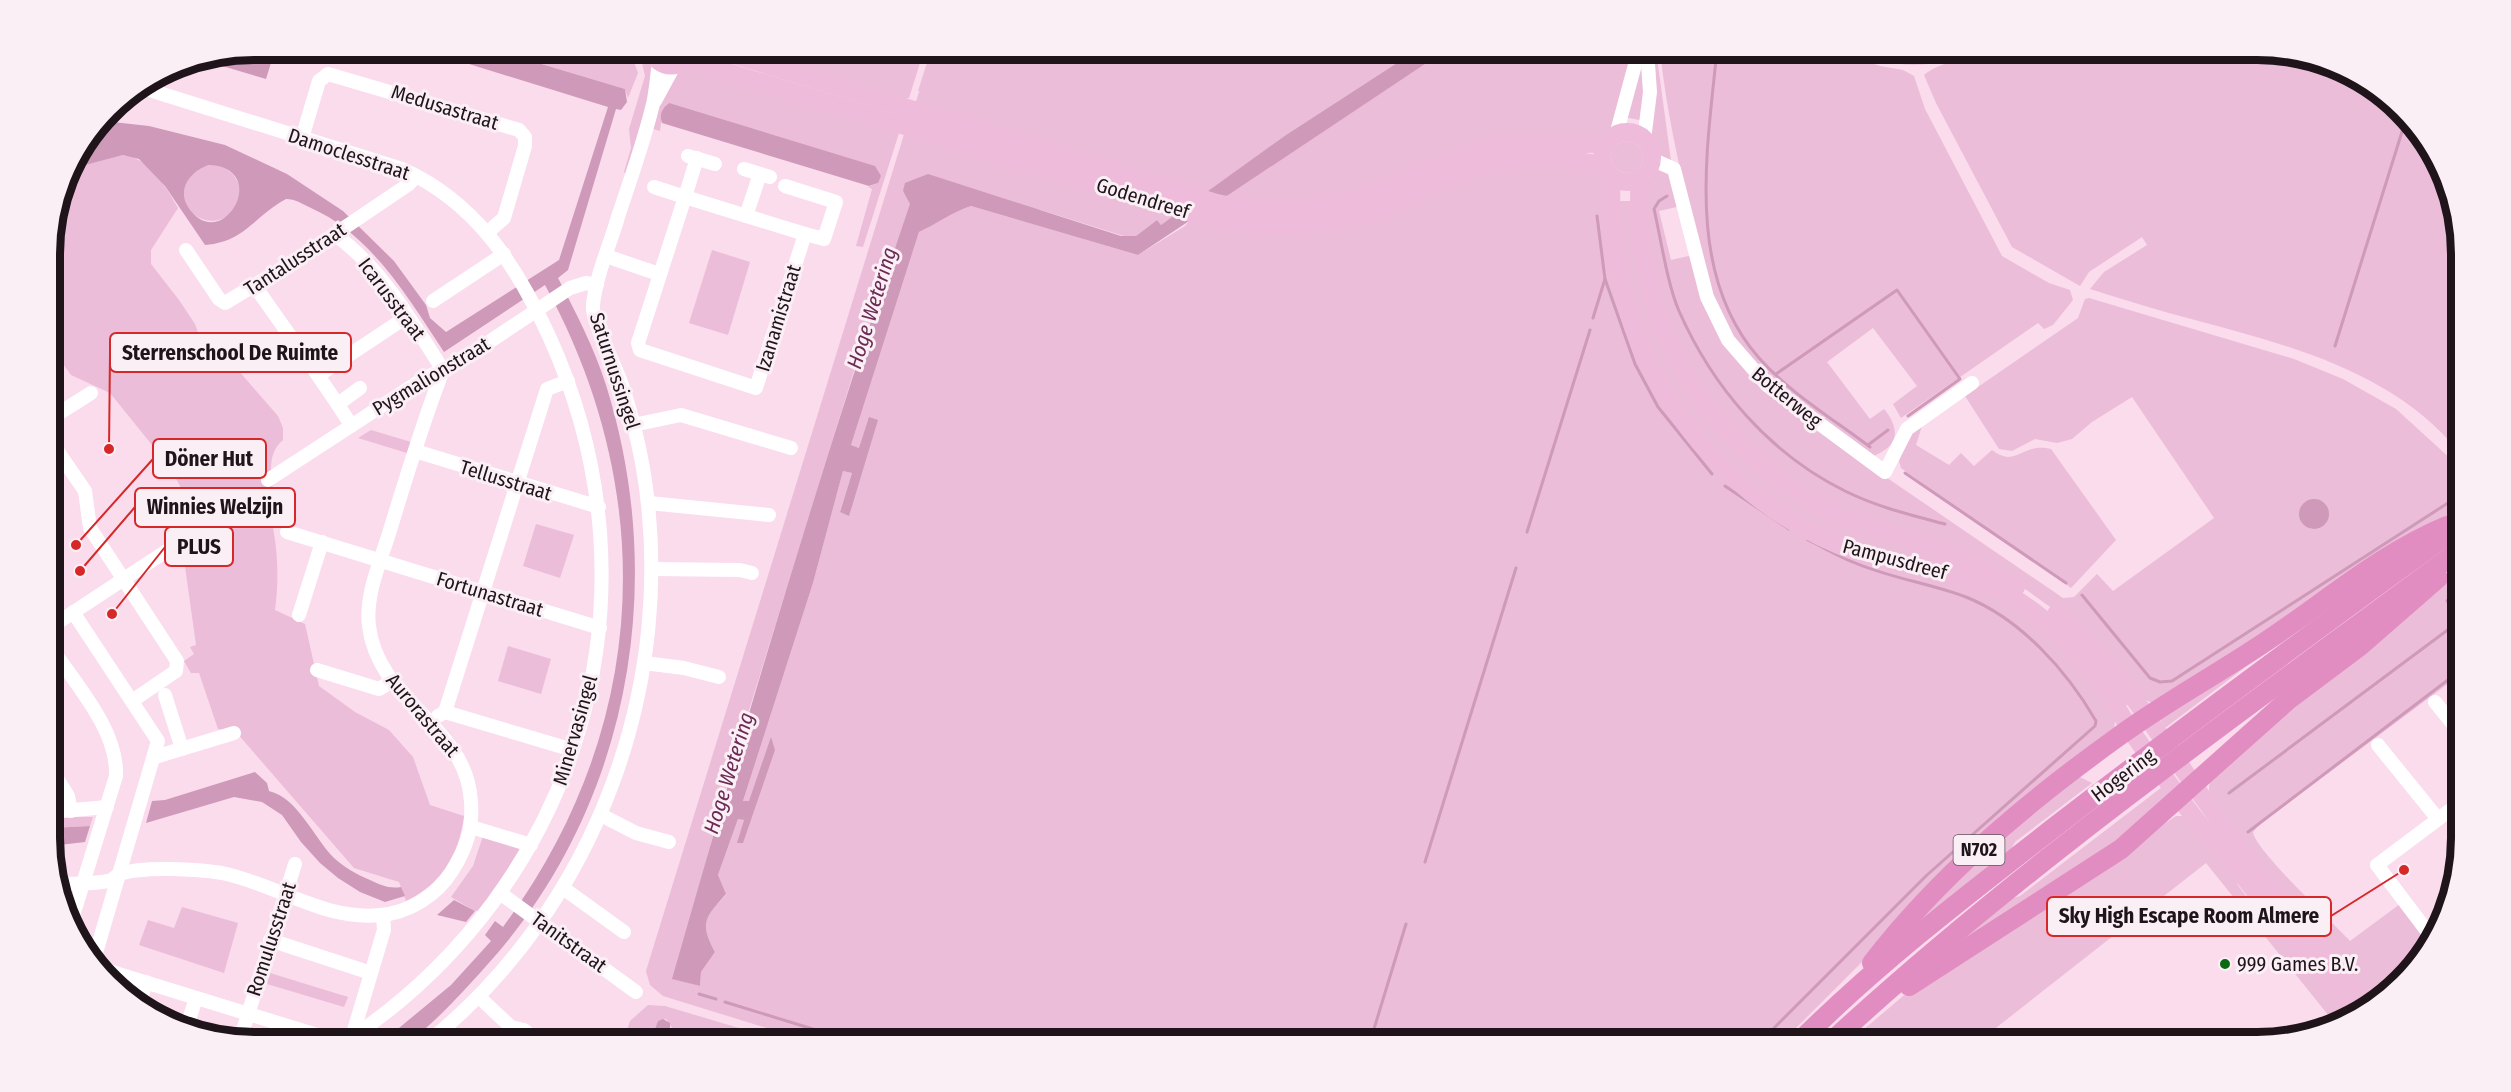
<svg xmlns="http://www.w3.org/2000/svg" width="2511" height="1092" font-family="'Fira Sans Condensed',sans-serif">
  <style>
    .green { fill: #ebbdd8; fill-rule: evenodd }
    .water { fill: #cf99b9; fill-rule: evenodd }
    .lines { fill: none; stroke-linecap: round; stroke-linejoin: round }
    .stream { stroke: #cf99b9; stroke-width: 3 }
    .minor { stroke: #fff; stroke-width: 14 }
    .major { stroke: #eebbda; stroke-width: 18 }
    .highway { stroke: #e28dc2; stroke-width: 20 }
    .poi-dot { fill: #0b6913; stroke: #fbeff6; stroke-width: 2 }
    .labels { text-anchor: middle; stroke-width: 6; stroke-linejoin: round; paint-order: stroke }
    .shield { fill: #fbeff6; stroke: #60565c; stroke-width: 1.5 }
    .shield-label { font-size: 18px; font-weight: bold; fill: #1e141a }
    .street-label { font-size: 20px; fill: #1e141a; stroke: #fbeff6 }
    .poi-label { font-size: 20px; fill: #1e141a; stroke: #fbeff6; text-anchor: start }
    .water-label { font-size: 21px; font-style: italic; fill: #6b2b55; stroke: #fbeff6 }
    .rim { fill: none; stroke: #1e141a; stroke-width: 8 }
    .leader { fill: none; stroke: #d62828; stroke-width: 2 }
    .callout-dot { fill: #d62828; stroke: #fbeff6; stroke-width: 2 }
    .callout { fill: #fbeff6; stroke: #d62828; stroke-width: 2 }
    .callout-label { font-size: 21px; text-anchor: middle; font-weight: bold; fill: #1e141a }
  </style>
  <rect width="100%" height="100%" fill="#fadced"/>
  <!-- green -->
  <g class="green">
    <path d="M495,50H630L638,73L628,98L625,89Z"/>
    <path d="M639,50H644L654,64L646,114L627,176L624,172L631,148L629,129L645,76Z"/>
    <path d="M727,50H924L909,98H906L904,105Z"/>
    <path d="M931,50H1417L1286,135L1205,196L914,108L919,92H921L918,91Z"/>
    <path d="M1446,50H1636L1611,131L1606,135L1394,182L1317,204L1219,200Z"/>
    <path d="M1651,50H1656L1671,161L1658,154L1650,139Z"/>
    <path d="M1660,50H1834L1880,66L1903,70L1914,76L1925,109L2002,256L2049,283L2070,290L2073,300L2053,325L2044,329L2038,323L1901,418L1893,404L1917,386L1873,328L1827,362L1870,419L1884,409C1895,422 1902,440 1883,451C1879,454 1875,454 1872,459C1824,422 1770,388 1735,339C1710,305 1701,260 1692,220C1678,162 1666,108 1660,50Z"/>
    <path d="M1843,50H1971C1926,74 1889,65 1843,50Z"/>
    <path d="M1981,50H2257L2335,65L2419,130L2460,228L2461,508L2152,703L2141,698L2060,614L2028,591L1997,572L1834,509L1739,440L1672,342L1642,226L1645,181L1661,168L1667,169L1681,206L1659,211L1671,260L1693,255L1735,354L1855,456L2063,598L2074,597L2097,574L2113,591L2214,518L2132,397L2092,422L2072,439L2057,443L2035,439L2012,451L1999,449L1965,396L2078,318L2085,299L2089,298L2294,359L2343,379L2396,409L2452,460L2460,453C2394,372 2292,346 2195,320C2160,311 2125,300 2090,289L2104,272L2147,245L2142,237L2089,272L2080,286L2012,247L1936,103L1924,75C1939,62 1963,61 1981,50ZM2317,500L2327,508L2328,518L2312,529L2308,527L2307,501Z"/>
    <path d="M686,66L899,133L863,247L856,246L872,189L868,187L878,183L663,109L660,131L650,128L671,78Z"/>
    <path d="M1640,66H1643L1644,121L1624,117Z"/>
    <path d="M906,128L1179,213L1161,225L1157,220L1136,236L1130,238L1041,210L903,191L911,204L862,345L741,736L673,979L700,986L701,972L715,952C699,922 704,918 726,895L718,875L738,819L744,820L738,843H743L749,802L743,801L813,583L843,471L852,473L840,511L849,515L860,473L859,448L851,445L919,232C937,224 952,212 971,206L1138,255L1185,226L1191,219L1446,181L1527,162L1601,171L1655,385L1789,523L1985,587L2046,631L2075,659L2115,721L2114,730L1884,940L1782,1042H812L663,996L650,985L646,971Z"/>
    <circle cx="1627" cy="157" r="16"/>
    <path d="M123,155C150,158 166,187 178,208L151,250V264L179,300L195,324L203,346L231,362L278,416L283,428V440C266,454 271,477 274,496L267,501C277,537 280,574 275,610L305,624L319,686L355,712L389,730L413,757L430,805L464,816C459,854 442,884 406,901L399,882L354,868L236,732L218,729L199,673H191L184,661L194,654L190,647L196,645L184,559L180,548L176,506L180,486L169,466L110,393L71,375L57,356L55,331L63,191C72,160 95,162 123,155Z"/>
    <circle cx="212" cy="193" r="28"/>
    <path d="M1613,201H1635C1634,333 1714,457 1831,515C1861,530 1894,536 1925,547C2009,576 2082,629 2133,701L2122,708C2084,647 2035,593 1964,574C1926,563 1887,559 1850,545C1744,507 1658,412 1628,304C1619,270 1615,236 1613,201Z"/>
    <path d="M712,250L750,262L728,335L689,323Z"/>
    <path d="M1922,426L1916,445L1949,465L1961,453L1974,466L1992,450C2017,469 2021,442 2051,449L2116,540L2071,588L1901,468L1899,461L1907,436Z"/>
    <path d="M371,430L411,442L407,453L358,438Z"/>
    <path d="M536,524L574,535L560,578L523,566Z"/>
    <path d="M2420,541L2308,625L2305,622L2165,728L2159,717Z"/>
    <path d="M2461,569V674L2260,824L2253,832C2254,849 2334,924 2350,941L2400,904C2407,913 2427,931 2426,943C2425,953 2389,987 2380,990C2375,992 2371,992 2366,991L2246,844L2209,791C2208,775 2222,765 2232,753Z"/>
    <path d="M508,646L551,659L541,694L498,681Z"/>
    <path d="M2074,774L2092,783L2015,842L2011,849L1895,942L1929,903Z"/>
    <path d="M2166,784L2175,798L2136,828L1967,941L1957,940L2009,899L2020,896Z"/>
    <path d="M2176,816H2183L2239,882L2237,884L2255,908L2258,906L2344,1008L2347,1016L2333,1021L2206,863L1978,1042H1849L1909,991Z"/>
    <path d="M51,817H93L90,826L51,828Z"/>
    <path d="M483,836L521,849L480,910L475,911L451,897L473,866Z"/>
    <path d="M182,907L238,923L224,973L139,945L148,920L174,928Z"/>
    <path d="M270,973L348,997L344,1007L267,984Z"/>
    <path d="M648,1005L665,1006L786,1042H694L670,1035L672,1028L666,1019L658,1021L650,1042H623L630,1021Z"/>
  </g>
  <!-- water -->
  <g class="water">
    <path d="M258,50H275L266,79L202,60L233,54L254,60Z"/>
    <path d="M424,50H495L625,89L627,102L621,110L616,109L568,270L558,278C576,313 594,347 606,385C669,585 629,808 487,965C473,981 423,1037 405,1042C399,1044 389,1042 382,1042L451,985L491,941L485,935L495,921L503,927C648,731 661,498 545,285L444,352C408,298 372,235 311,208C303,204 295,199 286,199C253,217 245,242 205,245L165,186L139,159L123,155L81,166L66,180L70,164L104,121L149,126L225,145L287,174L343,211L394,261L426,305L430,318L446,332L559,260L608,107ZM209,165C271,168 224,252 191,211C175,192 189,171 209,165Z"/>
    <path d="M1417,50H1446L1138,255L971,206C952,212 937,224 919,232L851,445L859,448L869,417L878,420L849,516L840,512L852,473L843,471L813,583L743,801H749L771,737L775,750L743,843H737L744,820L738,819L718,875L726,894C705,918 699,922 715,952L701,972L700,986L672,979C746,719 823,460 910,204L903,191L905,183L928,174L1121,236H1136L1157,220L1161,225L1286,135Z"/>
    <path d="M669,103L875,166L881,176L878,183L869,186L662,123C659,114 662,109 669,103Z"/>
    <circle cx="2314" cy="514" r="15"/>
    <path d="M255,772L267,783L269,791C298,798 314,838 334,858C345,868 356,874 370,880C381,885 389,889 401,887L405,896L385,902L360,892L338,878L320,863L301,842L282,815L262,802L234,797L146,823L152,801L165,800Z"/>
    <path d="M90,826L85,842L51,846V828Z"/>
    <path d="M454,900L475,911L466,922L437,915Z"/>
    <path d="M663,1019L670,1023V1035L694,1042H650L658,1021Z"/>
  </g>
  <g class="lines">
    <!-- stream -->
    <g class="stream">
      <path d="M857,50L891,55L902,50"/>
      <path d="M1717,50C1707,151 1685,274 1759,358C1790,393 1833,419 1870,447"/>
      <path d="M1667,196L1659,201L1654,209C1661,239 1667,283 1679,311C1713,388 1770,454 1845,491C1877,507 1911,515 1945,524"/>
      <path d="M1597,216L1605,279L1635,364L1658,407L1712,474"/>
      <path d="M1593,318L1605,279"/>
      <path d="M2335,346L2406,119"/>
      <path d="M1776,374L1897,290L1960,379L1908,416"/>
      <path d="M1868,445L1888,430"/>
      <path d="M1905,473L2066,583"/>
      <path d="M1725,486L1789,529"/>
      <path d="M1527,532L1590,330"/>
      <path d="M2461,585L2454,590L2447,601L2461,610"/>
      <path d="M2082,595L2150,678L2160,682L2172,681L2451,501"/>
      <path d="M2229,793L2461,620"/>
      <path d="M2248,832L2461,670"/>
      <path d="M1425,862L1516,568"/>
      <path d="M699,994L716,999"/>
      <path d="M725,1002L855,1042"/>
      <path d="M1370,1042L1406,924"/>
      <path d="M1760,1042L1927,875L2095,726L2096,721C2067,671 2021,619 1966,597C1929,583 1889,578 1853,562C1837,556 1823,547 1808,540"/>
    </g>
    <!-- minor -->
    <g class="minor">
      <path d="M140,87L402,169C476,202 516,265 549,336C667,595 581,886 345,1042"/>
      <path d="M655,101L674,66"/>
      <path d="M1616,135L1639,50"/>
      <path d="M302,138L319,81L328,74L519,130L525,137V146L504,218L488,232"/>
      <path d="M1644,140L1650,92L1647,50"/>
      <path d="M688,156L715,164"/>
      <path d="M1651,159L1674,169L1707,297L1728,340L1767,385L1885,472L1907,429L1972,383"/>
      <path d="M744,169L770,177"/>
      <path d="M785,186L836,202L824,239L805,234"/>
      <path d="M654,187L685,197L697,158"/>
      <path d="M685,197L805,234L756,388L640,350L638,343Z"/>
      <path d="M746,216L760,174"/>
      <path d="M186,250L219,299L225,303L301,257L409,184L416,176"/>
      <path d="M606,256L659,274"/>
      <path d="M255,286C287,333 321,377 351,425"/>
      <path d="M433,301L504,254"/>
      <path d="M319,375L408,316"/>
      <path d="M338,404L360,388"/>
      <path d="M50,419L91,393"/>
      <path d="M633,425L681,415L791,448"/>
      <path d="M50,440L85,491L90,528L177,661L176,671L132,701"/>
      <path d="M415,451L599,507"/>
      <path d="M268,480L423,379L459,362L570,288L586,283L597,285"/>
      <path d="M649,503L769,515"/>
      <path d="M287,532L600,628"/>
      <path d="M652,569L740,570L752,573"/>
      <path d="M73,612L158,741L93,963"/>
      <path d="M299,615L322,542"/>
      <path d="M51,627L177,544"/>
      <path d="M51,647C76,685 118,730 116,776L73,916"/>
      <path d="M644,663L684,668L719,677"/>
      <path d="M317,670L379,689L392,681"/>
      <path d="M165,695L182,749"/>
      <path d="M2435,702L2461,734"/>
      <path d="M445,712L547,389L568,381"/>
      <path d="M438,716L445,712L573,750"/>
      <path d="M2378,745L2438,819"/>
      <path d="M155,757L234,733"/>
      <path d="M51,769L68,796L71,811"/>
      <path d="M51,812L107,807"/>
      <path d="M601,815L636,833L669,842"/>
      <path d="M471,827L531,845"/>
      <path d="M59,884C75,884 92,884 108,881C113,881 115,876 120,874C142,866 198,869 222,873C276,884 324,921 380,915C409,913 437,895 452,871C466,849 473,828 471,802C467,724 378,703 369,626C365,593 382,558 391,527C407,474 423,422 443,370C412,322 382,268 334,234"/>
      <path d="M563,888L624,932"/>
      <path d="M500,893L636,992"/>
      <path d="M2433,939L2377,865L2461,802"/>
      <path d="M270,940L371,973"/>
      <path d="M99,968L340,1042"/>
      <path d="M479,997L511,1027V1042"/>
      <path d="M141,1000L146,982"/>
      <path d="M2370,1008L2387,992"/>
      <path d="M511,1027L524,1030L537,1042"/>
      <path d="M186,1029L196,998"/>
      <path d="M352,1037L384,930L383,915"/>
      <path d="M240,1040L295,864"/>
      <path d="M428,1042C597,906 679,681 643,468C638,440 631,412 622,385C616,366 591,321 593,305C596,275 610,245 618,217C630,180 644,142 653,104C656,91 657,76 659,62"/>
    </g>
    <!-- major -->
    <g class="major">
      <path d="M651,50C658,70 683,71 693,51"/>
      <path d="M718,50L1217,203C1271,215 1332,211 1383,190C1418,175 1450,156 1489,148C1530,139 1567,147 1607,143"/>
      <path d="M688,60L1198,215C1259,232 1325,230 1383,208C1401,201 1416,191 1433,184C1486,159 1547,151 1603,166"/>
      <circle cx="1627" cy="157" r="25"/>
      <path d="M1612,178C1601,342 1703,498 1859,553C1893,564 1928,568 1963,577C1999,586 2033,608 2060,634C2089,662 2109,695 2130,729C2145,752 2163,775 2179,797C2197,823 2219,846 2239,871C2277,920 2315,967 2358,1012"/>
      <path d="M1640,178C1629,320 1712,456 1840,516C1872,530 1906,537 1939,549C1966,558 1991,572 2016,587"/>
      <path d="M2056,614C2122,668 2157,735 2206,802C2257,873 2312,942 2372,1007"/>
    </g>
    <!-- highway -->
    <g class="highway">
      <path d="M1872,963C1939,876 2026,803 2115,739C2165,702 2220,673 2271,638C2329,599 2382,553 2447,526"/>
      <path d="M1909,986L2121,849L2288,700L2360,646L2438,578"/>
      <path d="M1799,1042C1878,963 1967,895 2056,826C2189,723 2324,624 2461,525"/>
      <path d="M1831,1042C2027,861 2247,708 2461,549"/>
    </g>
  </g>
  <!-- markers -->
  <circle class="poi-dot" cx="2225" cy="964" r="6"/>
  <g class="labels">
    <!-- shield labels -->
    <rect class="shield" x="1953.5" y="835" width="51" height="30" rx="4.5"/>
    <g class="shield-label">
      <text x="1979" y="856">N702</text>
    </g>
    <!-- street labels -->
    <g class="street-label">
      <text transform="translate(445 107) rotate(17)" y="7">Medusastraat</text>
      <text transform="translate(349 154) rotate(18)" y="7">Damoclesstraat</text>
      <text transform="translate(1143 198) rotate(17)" y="7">Godendreef</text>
      <text transform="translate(295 259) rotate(-33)" y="7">Tantalusstraat</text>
      <text transform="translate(392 299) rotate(53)" y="7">Icarusstraat</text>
      <text transform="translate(778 318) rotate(-73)" y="7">Izanamistraat</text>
      <text transform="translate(615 371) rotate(72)" y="7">Saturnussingel</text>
      <text transform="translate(431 376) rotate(-31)" y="7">Pygmalionstraat</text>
      <text transform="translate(1787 397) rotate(39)" y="7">Botterweg</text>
      <text transform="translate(506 480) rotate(17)" y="7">Tellusstraat</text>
      <text transform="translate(1895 559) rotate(15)" y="7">Pampusdreef</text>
      <text transform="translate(490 594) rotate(17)" y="7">Fortunastraat</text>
      <text transform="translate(423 715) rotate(50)" y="7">Aurorastraat</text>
      <text transform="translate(575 730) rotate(-74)" y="7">Minervasingel</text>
      <text transform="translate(2123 775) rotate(-37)" y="7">Hogering</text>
      <text transform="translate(271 939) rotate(-72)" y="7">Romulusstraat</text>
      <text transform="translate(569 942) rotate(36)" y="7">Tanitstraat</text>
    </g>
    <!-- poi labels -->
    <g class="poi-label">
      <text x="2237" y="971">999 Games B.V.</text>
    </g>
    <!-- water labels -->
    <g class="water-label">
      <text transform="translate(872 308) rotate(-73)" y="7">Hoge Wetering</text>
      <text transform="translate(729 773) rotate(-73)" y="7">Hoge Wetering</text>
    </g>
  </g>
  <!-- crop -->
  <path d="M0 0H2511V1092H0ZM254 60H2257A194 194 0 0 1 2451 254V838A194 194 0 0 1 2257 1032H254A194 194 0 0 1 60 838V254A194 194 0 0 1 254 60Z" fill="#fbeff6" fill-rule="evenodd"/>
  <path class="rim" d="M254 60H2257A194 194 0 0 1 2451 254V838A194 194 0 0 1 2257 1032H254A194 194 0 0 1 60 838V254A194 194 0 0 1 254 60Z"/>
  <!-- callouts -->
  <path class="leader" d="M109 449L110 353M76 545L153 459M80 571L135 507M112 614L165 547M2404 870L2331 916"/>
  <g class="callout-dot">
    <circle cx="109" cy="449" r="6"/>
    <circle cx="76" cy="545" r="6"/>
    <circle cx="80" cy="571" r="6"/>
    <circle cx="112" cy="614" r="6"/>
    <circle cx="2404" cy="870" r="6"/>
  </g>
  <g class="callout">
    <rect x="110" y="333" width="241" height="39" rx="6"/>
    <rect x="153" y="439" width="113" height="39" rx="6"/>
    <rect x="135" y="488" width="160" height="39" rx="6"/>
    <rect x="165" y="527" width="68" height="39" rx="6"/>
    <rect x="2047" y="897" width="284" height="39" rx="6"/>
  </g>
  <g class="callout-label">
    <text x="230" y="360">Sterrenschool De Ruimte</text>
    <text x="209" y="466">Döner Hut</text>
    <text x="215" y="514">Winnies Welzijn</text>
    <text x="199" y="554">PLUS</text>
    <text x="2189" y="923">Sky High Escape Room Almere</text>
  </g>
</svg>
